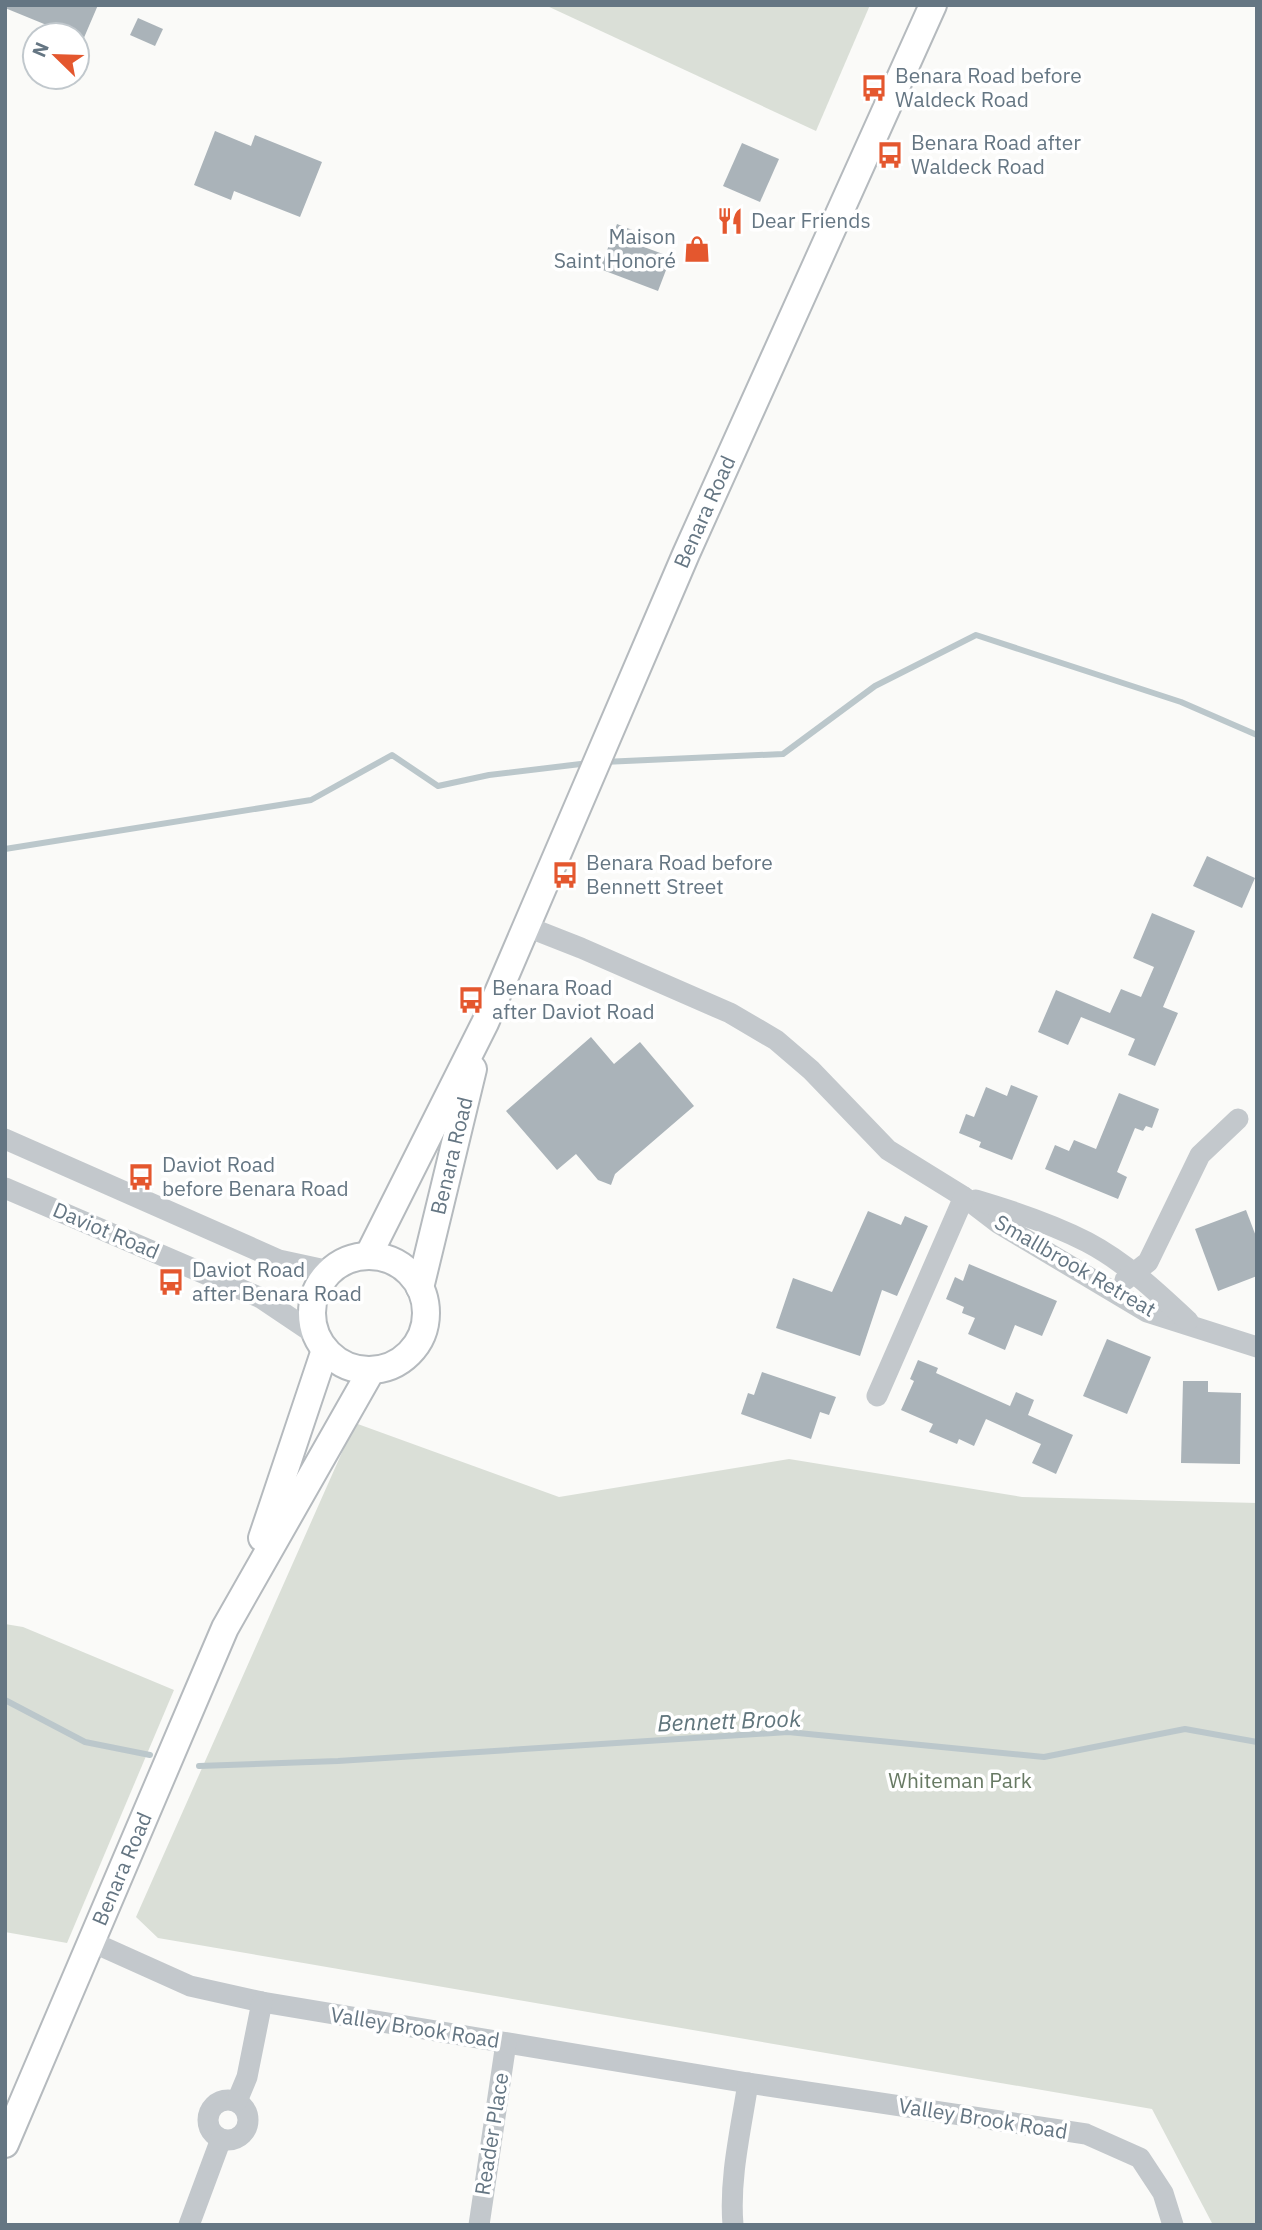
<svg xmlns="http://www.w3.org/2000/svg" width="1262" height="2230" font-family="'IBM Plex Sans',sans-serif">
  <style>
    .green { fill: #dadfd7 }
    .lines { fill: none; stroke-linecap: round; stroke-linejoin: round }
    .stream { stroke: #bbc7cb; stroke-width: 6 }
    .building { fill: #aab3b9 }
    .major-casing { stroke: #b5babe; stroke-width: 30 }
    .minor { stroke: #c3c8cc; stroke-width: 21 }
    .major { stroke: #fff; stroke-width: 26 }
    .labels { text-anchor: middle; stroke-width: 7; stroke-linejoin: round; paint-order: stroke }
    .poi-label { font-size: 21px; fill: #657683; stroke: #fff; text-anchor: start }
    .street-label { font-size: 21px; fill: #657683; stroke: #fff }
    .park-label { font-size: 21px; fill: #687a64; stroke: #fff }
    .water-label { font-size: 23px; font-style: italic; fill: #60757c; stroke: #fff }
  </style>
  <rect width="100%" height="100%" fill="#fafaf8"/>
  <!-- green -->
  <g class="green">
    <path d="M545,5H870L816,131Z"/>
    <path d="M355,1423L559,1497L789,1459L1022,1497L1257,1503V2225H1213L1152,2109L158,1938L136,1917Z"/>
    <path d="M5,1624L23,1627L174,1690L67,1943L5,1932Z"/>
  </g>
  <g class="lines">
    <!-- stream -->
    <g class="stream">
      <path d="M603,762L783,754L875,686L976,635L1181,702L1257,735"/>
      <path d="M5,849L311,800L392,755L438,786L489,775L589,763"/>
      <path d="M5,1700L85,1742L150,1755"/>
      <path d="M199,1766L338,1761L788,1732L1044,1757L1185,1729L1257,1742"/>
    </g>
  </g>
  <!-- building -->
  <g class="building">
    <path d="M5,5H98L83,40L77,37V35H71L5,8Z"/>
    <path d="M138,18L163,29L155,46L130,35Z"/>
    <path d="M215,131L251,146L255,135L322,162L300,217L234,191L231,200L194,185Z"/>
    <path d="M742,143L779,159L760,202L723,186Z"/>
    <path d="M617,224L640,233L636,244L671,257L658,291L600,269Z"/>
    <path d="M1207,856L1255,878L1242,908L1193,886Z"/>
    <path d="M1152,913L1195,931L1163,1007L1178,1013L1155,1066L1128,1055L1135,1039L1081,1017L1068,1045L1038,1032L1056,990L1110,1013L1121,989L1141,997L1154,967L1133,958Z"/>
    <path d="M591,1037L614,1064L640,1042L694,1106L615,1174L611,1185L598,1180L576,1154L557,1170L506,1111Z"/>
    <path d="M1011,1085L1038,1096L1012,1160L979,1147L981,1142L959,1133L966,1114L974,1117L986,1087L1007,1096Z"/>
    <path d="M1119,1093L1159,1109L1152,1128L1146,1126L1143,1131L1135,1128L1117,1172L1127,1177L1118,1199L1045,1169L1055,1145L1069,1151L1074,1140L1096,1149Z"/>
    <path d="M1246,1210L1257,1239V1276L1218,1291L1195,1229Z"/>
    <path d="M868,1211L901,1225L905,1216L928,1226L897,1296L882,1290L860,1356L776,1328L793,1278L832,1292Z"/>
    <path d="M969,1264L1057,1301L1042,1336L1015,1325L1005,1350L968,1334L975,1318L962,1313L964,1307L946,1299L955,1277L963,1281Z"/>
    <path d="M1107,1339L1151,1357L1127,1414L1083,1396Z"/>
    <path d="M918,1360L938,1368L936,1373L1010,1406L1016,1392L1034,1400L1028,1415L1073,1435L1056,1474L1032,1463L1041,1444L986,1419L974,1446L959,1439L957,1444L929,1432L933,1424L901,1410L914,1381L910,1379Z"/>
    <path d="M762,1372L836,1397L829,1415L820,1412L811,1439L741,1414L748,1393L754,1395Z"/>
    <path d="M1183,1381H1208V1392L1241,1393L1240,1464L1181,1463Z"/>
  </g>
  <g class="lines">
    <defs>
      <g id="major">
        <path id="s1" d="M368,1256L485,1023L686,554L933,5"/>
        <circle cx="369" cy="1313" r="57"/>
        <path id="s2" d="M420,1288L473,1069"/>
        <path d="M262,1538L325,1350"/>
        <path id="s3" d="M5,2144L225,1628L371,1371"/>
      </g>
    </defs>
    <!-- major casing -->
    <use href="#major" class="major-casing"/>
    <!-- minor -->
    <g class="minor">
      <path d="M525,926L581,948L730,1013L776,1040L811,1070L888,1150L964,1197L998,1223L1147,1312L1257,1347"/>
      <path d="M5,1139L279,1260L330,1271"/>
      <path d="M5,1188L261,1298L316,1335"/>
      <path d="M976,1200C1013,1211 1052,1224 1087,1242C1125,1262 1157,1292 1188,1321"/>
      <path d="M1125,1280L1148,1262L1200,1155L1238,1119"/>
      <path d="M877,1396L964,1197"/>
      <path d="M92,1942L190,1986L262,2002L748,2083L1086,2134L1140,2158L1163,2193L1173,2225"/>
      <circle cx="228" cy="2120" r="20"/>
      <path d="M237,2101L247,2077L262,2002"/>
      <path d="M189,2225L221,2139"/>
      <path d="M479,2225L506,2043"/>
      <path d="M733,2225C729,2178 741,2129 748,2083"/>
    </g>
    <!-- major -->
    <use href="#major" class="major"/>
  </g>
  <!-- icons -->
  <defs>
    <symbol id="bus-bare" viewBox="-9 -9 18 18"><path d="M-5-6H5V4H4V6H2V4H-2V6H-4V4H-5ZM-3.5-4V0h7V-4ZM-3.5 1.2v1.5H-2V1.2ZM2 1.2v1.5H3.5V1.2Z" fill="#e4572e" stroke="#fff" stroke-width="2.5" paint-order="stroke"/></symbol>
    <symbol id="restaurant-bare" viewBox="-9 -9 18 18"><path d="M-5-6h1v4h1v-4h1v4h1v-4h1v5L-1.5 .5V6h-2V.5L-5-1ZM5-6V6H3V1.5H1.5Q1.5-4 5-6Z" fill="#e4572e" stroke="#fff" stroke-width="2.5" paint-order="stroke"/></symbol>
    <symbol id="shop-bare" viewBox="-9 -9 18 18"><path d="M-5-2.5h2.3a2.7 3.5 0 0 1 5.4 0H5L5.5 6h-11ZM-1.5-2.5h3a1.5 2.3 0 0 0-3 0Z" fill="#e4572e" stroke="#fff" stroke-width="2.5" paint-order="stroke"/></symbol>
  </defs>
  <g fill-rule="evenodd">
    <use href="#bus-bare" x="855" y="69" width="38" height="38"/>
    <use href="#bus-bare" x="871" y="136" width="38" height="38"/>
    <use href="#restaurant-bare" x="711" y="202" width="38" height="38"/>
    <use href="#shop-bare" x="678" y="230" width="38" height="38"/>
    <use href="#bus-bare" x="546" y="856" width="38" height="38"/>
    <use href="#bus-bare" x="452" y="981" width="38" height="38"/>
    <use href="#bus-bare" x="122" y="1158" width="38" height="38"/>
    <use href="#bus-bare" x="152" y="1263" width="38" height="38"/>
  </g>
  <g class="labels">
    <!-- poi labels -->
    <g class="poi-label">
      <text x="895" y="83">Benara Road before<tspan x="895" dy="24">Waldeck Road</tspan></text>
      <text x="911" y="150">Benara Road after<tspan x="911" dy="24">Waldeck Road</tspan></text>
      <text x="751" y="228">Dear Friends</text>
      <text x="676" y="244" text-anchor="end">Maison<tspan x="676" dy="24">Saint Honoré</tspan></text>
      <text x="586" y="870">Benara Road before<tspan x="586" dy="24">Bennett Street</tspan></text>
      <text x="492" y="995">Benara Road<tspan x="492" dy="24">after Daviot Road</tspan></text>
      <text x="162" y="1172">Daviot Road<tspan x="162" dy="24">before Benara Road</tspan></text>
      <text x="192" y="1277">Daviot Road<tspan x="192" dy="24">after Benara Road</tspan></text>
    </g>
    <!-- street labels -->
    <g class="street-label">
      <text dy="7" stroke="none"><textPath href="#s1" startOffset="817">Benara Road</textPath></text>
      <text dy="7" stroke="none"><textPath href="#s2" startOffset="136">Benara Road</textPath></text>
      <text transform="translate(106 1231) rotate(23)" y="7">Daviot Road</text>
      <text transform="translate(1075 1266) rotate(30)" y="7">Smallbrook Retreat</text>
      <text dy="7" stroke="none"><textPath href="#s3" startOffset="299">Benara Road</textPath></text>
      <text transform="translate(415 2028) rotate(9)" y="7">Valley Brook Road</text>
      <text transform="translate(983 2119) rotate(9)" y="7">Valley Brook Road</text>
      <text transform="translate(492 2134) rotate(-81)" y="7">Reader Place</text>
    </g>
    <!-- park labels -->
    <g class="park-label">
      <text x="960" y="1788">Whiteman Park</text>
    </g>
    <!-- water labels -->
    <g class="water-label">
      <text transform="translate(729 1721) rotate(-2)" y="8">Bennett Brook</text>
    </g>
  </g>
  <!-- border -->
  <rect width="1262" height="2230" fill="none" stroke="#657683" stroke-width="14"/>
  <!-- north arrow -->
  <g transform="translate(56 56) rotate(293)"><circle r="33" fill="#ffffff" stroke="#c1c8cd" stroke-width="2"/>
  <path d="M0-5L12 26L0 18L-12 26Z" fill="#e4572e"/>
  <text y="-10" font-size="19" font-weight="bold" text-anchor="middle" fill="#657683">N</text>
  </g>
</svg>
